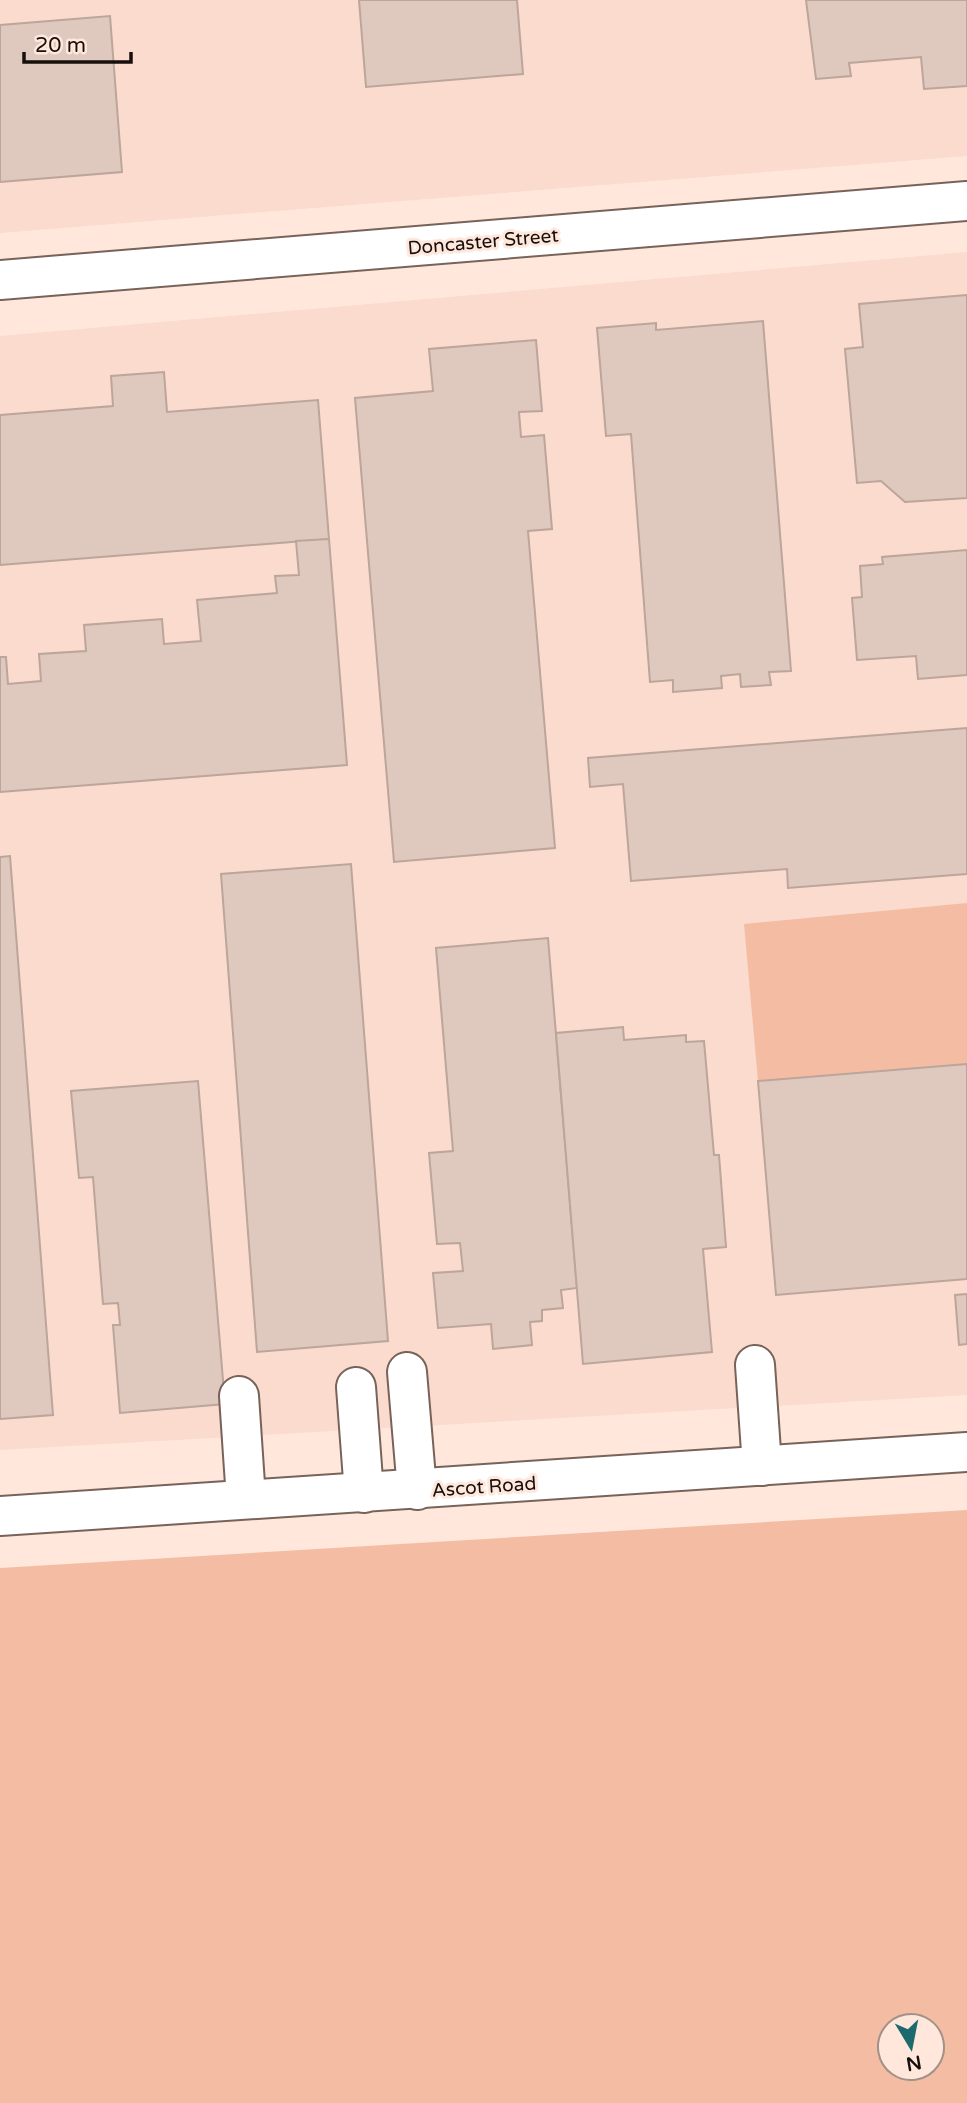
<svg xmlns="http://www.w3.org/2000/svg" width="967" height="2103" font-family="'Varela Round',sans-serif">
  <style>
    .built { fill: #fbdbcd }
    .green { fill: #f4bda3; fill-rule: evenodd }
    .building { fill: #dfc8bd; stroke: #bca59b; stroke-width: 2 }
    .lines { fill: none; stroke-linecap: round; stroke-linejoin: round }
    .minor-casing { stroke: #78635a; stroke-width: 42 }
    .minor { stroke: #fff; stroke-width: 38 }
    .labels { text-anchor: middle; stroke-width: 6; stroke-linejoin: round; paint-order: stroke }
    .street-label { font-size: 19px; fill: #170f0b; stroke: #ffe7dc }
  </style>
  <rect width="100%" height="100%" fill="#ffe7dc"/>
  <!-- built -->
  <g class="built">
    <path d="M0,0H967V156L0,233Z"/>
    <path d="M967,252V1395L0,1450V336Z"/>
  </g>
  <!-- green -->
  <g class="green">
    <path d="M967,903V1064L758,1081L744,924Z"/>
    <path d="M967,1510V2103H0V1568ZM932,2026V2068H890V2026Z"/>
  </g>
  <!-- building -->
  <g class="building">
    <path d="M359,0H517L523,74L366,87Z"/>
    <path d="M806,0H967V86L924,89L921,57L849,63L851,76L816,79Z"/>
    <path d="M110,16L122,172L0,182V25Z"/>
    <path d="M967,295V498L905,502L881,481L857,483L845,349L863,347L859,304Z"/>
    <path d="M763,321L791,671L769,672L771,685L741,687L740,674L721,676L722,688L673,692V680L650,682L631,434L606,436L597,328L656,323V330Z"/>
    <path d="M536,340L542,411L519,412L521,437L544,435L552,529L528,531L555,848L394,862L355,398L433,391L429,349Z"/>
    <path d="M164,372L167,412L318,400L329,539L0,565V415L113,406L111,376Z"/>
    <path d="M329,539L347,765L0,792V657H6L8,684L41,681L39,654L86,651L84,625L162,619L164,644L201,641L197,600L277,593L275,576L299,575L296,541Z"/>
    <path d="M967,550V675L918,679L916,656L857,660L852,598L862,597L860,566L883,564L882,557Z"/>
    <path d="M967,728V874L788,888L787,869L631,881L623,784L590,787L588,758Z"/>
    <path d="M10,856L53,1415L0,1419V857Z"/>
    <path d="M351,864L388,1341L257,1352L221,874Z"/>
    <path d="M548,938L577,1288L561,1290L563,1308L542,1310V1321L530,1322L532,1345L493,1349L491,1324L438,1328L433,1273L463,1271L460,1243L437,1244L429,1153L453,1151L436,948Z"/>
    <path d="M623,1027L624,1040L686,1035V1042L704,1041L714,1155H719L726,1247L703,1249L712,1352L583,1364L556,1033Z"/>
    <path d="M967,1064V1279L776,1295L758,1081Z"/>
    <path d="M198,1081L225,1404L120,1413L113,1325H120L118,1303L103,1304L93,1177L79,1178L71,1091Z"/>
    <path d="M967,1294V1344L959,1345L955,1295Z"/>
  </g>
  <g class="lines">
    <defs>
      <g id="minor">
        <path d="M0,280L967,201"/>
        <path d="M755,1365L762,1466"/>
        <path d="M407,1372L417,1490"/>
        <path d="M356,1387L364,1493"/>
        <path d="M239,1396L246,1499"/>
        <path d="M0,1516L967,1452"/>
      </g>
    </defs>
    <!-- minor casing -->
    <use href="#minor" class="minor-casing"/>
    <!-- minor -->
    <use href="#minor" class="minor"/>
  </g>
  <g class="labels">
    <!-- street labels -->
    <g class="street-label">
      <text transform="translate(483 241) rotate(-5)" y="7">Doncaster Street</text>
      <text transform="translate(484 1486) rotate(-4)" y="7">Ascot Road</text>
    </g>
  </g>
  <!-- north arrow -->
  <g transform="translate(911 2047) rotate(170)"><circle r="33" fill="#ffe7dc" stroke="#a29188" stroke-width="2"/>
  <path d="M0-5L12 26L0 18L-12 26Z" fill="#1d6a6e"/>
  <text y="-10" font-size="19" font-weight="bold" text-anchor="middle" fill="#170f0b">N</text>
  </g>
  <!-- scale -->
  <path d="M24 52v10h107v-10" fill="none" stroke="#170f0b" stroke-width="3.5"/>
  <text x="35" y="52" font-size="21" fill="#170f0b" stroke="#ffe7dc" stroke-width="5" paint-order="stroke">20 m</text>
</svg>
